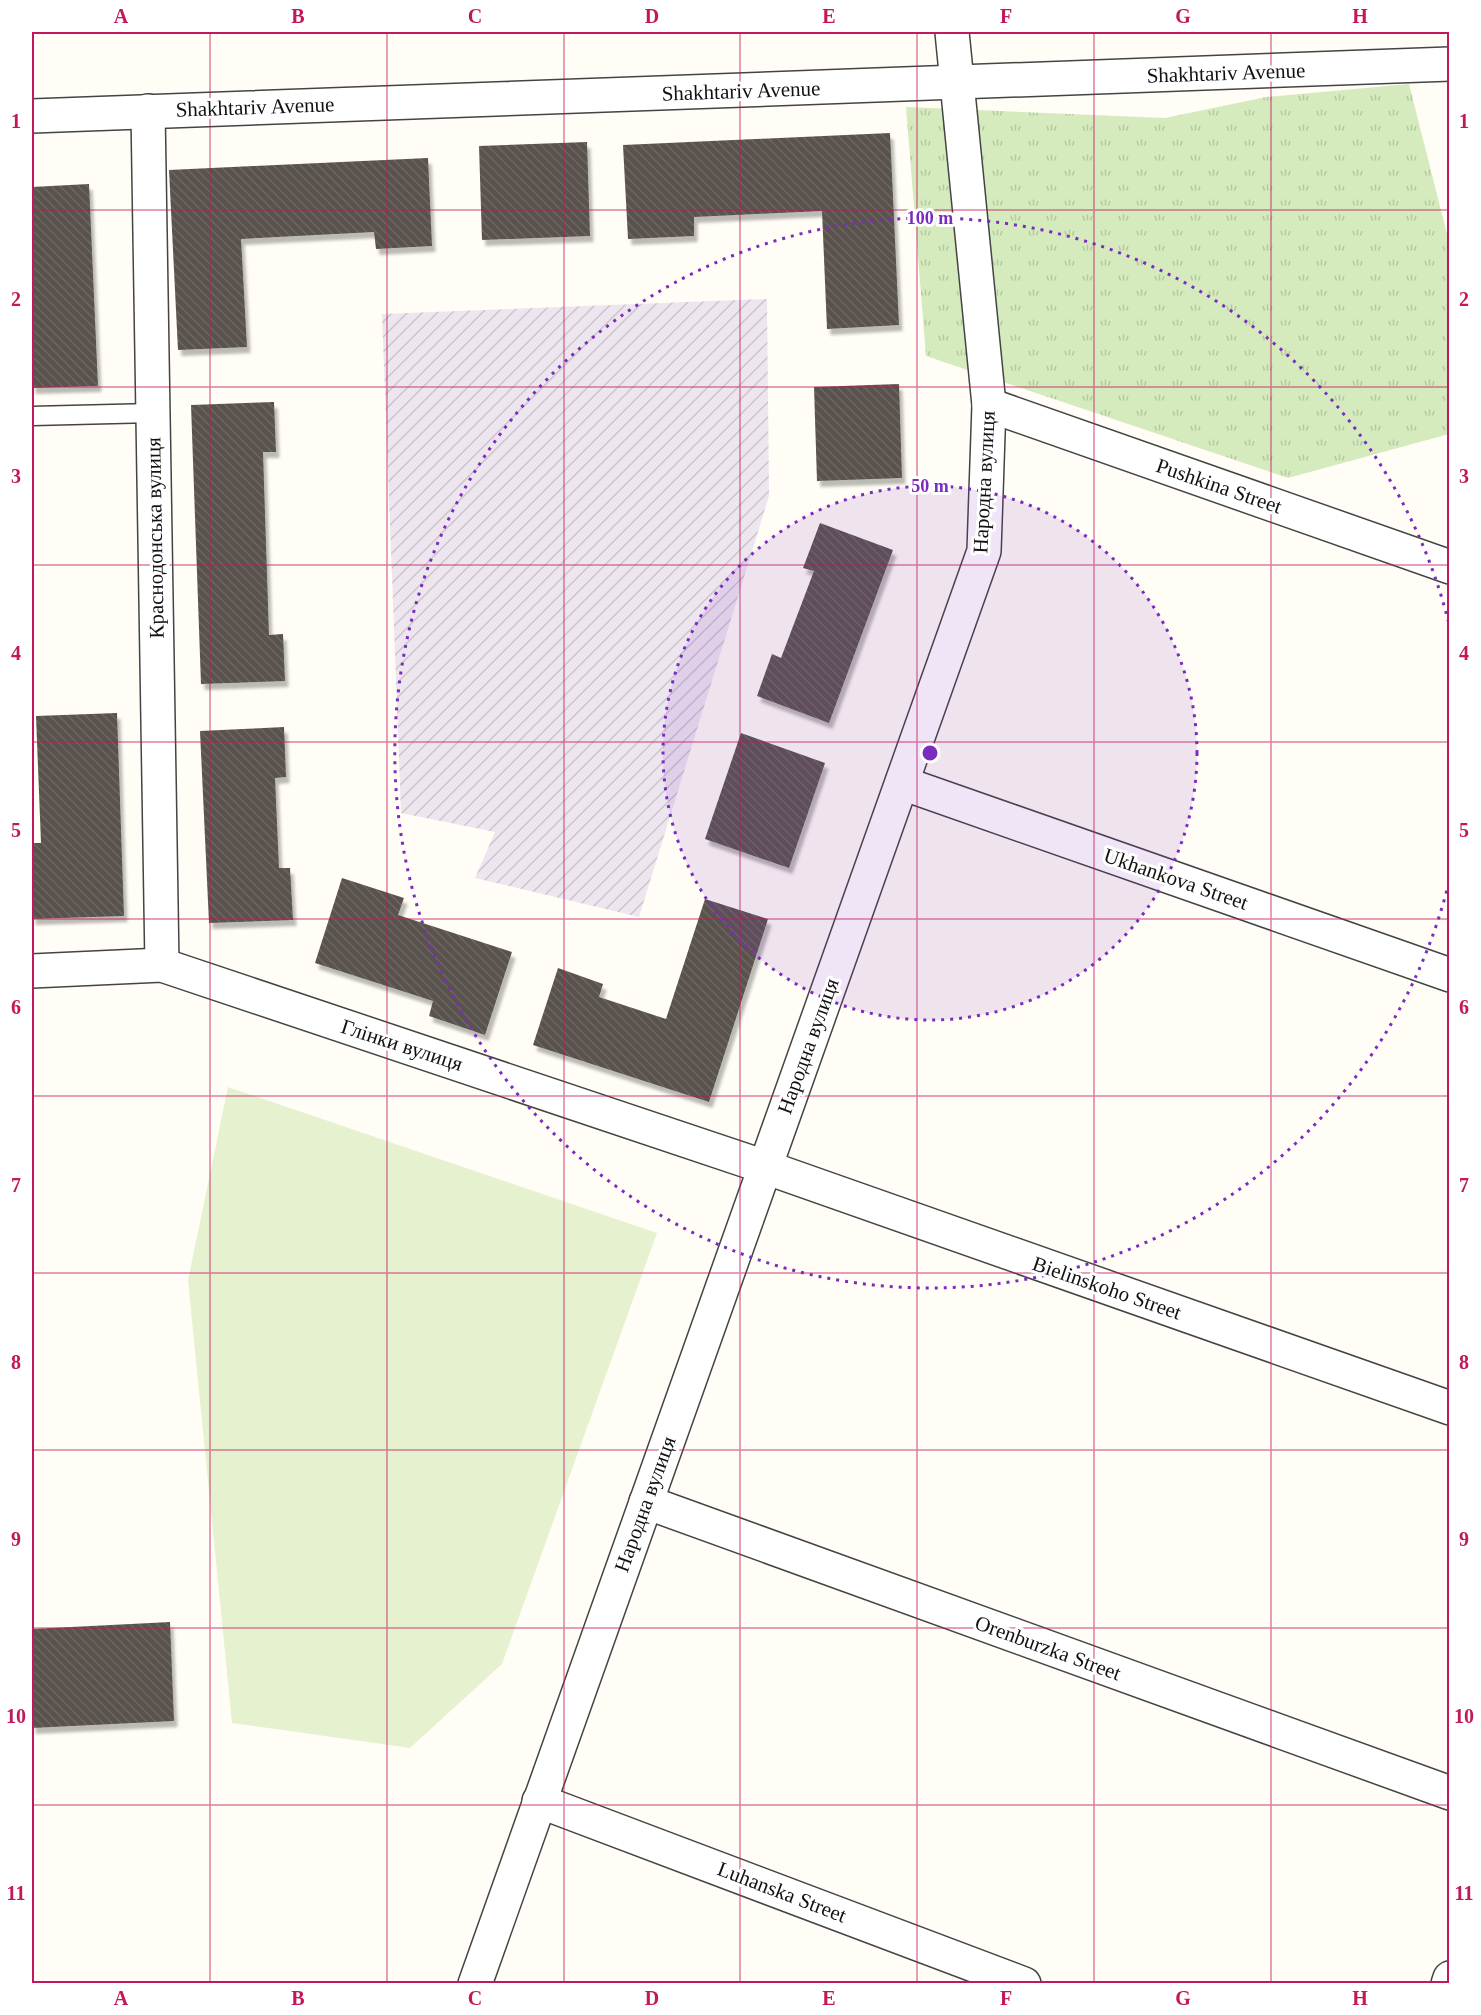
<svg xmlns="http://www.w3.org/2000/svg" width="1481" height="2015" font-family="'Times New Roman',serif">
  <style>
    .industrial { fill: url(#industrial-furrows) }
    .grass { fill: url(#grass-tufts) }
    .pitch { fill: #e6f2cf }
    .building { fill: url(#building-back-hatch); filter: url(#shadow) }
    .lines { fill: none; stroke-linecap: round; stroke-linejoin: round }
    .lane-casing { stroke: #444; stroke-width: 21 }
    .street-casing { stroke: #444; stroke-width: 36 }
    .lane { stroke: #fff; stroke-width: 18 }
    .street { stroke: #fff; stroke-width: 33 }
    .grid { fill: none; stroke: #c2185b; stroke-width: 1.5; stroke-opacity: 0.55 }
    .ring { fill: none; stroke: #7b2cbf; stroke-width: 3; stroke-dasharray: 3 6 }
    .labels { text-anchor: middle; stroke-width: 6; stroke-linejoin: round; paint-order: stroke }
    .street-label { font-size: 21px; fill: #111; stroke: #fff }
    .centre { fill: #7b2cbf; stroke: #fff; stroke-width: 3 }
    .ring-label { font-size: 18px; text-anchor: middle; font-weight: bold; fill: #7b2cbf; stroke: #fff; stroke-width: 6; stroke-linejoin: round; paint-order: stroke }
    .neatline { fill: none; stroke: #c2185b; stroke-width: 2 }
    .grid-label { font-size: 20px; text-anchor: middle; font-weight: bold; fill: #c2185b }
  </style>
  <defs>
    <pattern id="industrial-furrows" width="10" height="10" patternUnits="userSpaceOnUse" patternTransform="scale(1.5)"><rect width="10" height="10" fill="#eee6ef"/><path d="M-1 1l2-2M0 10L10 0M9 11l2-2" fill="none" stroke="#cbc4cc"/></pattern>
    <pattern id="grass-tufts" width="24" height="20" patternUnits="userSpaceOnUse" patternTransform="scale(1.5)"><rect width="24" height="20" fill="#d5ebbd"/><path d="M3 7l-1-3M5 7V3M7 7l1-3M15 17l-1-3M17 17v-4M19 17l1-3" fill="none" stroke="#b6c8a1"/></pattern>
    <pattern id="building-back-hatch" width="6" height="6" patternUnits="userSpaceOnUse" patternTransform="scale(1.5)"><rect width="6" height="6" fill="#5a524d"/><path d="M-1 5l2 2M0 0l6 6M5-1l2 2" fill="none" stroke="#6d6662"/></pattern>
    <filter id="shadow"><feDropShadow dx="3.5" dy="6" stdDeviation="1.5" flood-color="#0004"/></filter>
  </defs>
  <rect width="100%" height="100%" fill="#fffdf5"/>
  <!-- industrial -->
  <path class="industrial" d="M767,299L769,496L639,917L475,878L495,832L401,813L382,314Z"/>
  <!-- grass -->
  <path class="grass" d="M1409,84L1449,242V434L1288,478L926,356L906,107L1165,118L1266,97Z"/>
  <!-- pitch -->
  <path class="pitch" d="M228,1087L657,1233L502,1664L410,1748L232,1723L188,1280Z"/>
  <!-- building -->
  <g class="building">
    <path d="M890,133L899,325L827,329L822,211L694,217V236L628,239L623,145Z"/>
    <path d="M587,142L590,236L482,240L479,146Z"/>
    <path d="M428,158L432,246L376,249L374,232L241,239L247,347L178,350L169,170Z"/>
    <path d="M89,184L98,386L32,388V187Z"/>
    <path d="M899,384L902,478L817,481L814,387Z"/>
    <path d="M274,402L276,452H263L269,635L283,634L285,681L201,684L191,405Z"/>
    <path d="M820,523L893,550L829,723L757,696L772,654L781,658L814,571L803,568Z"/>
    <path d="M117,713L124,916L32,919V843H41L36,716Z"/>
    <path d="M284,727L286,777L275,778L279,868H290L293,920L209,923L200,731Z"/>
    <path d="M741,733L825,763L789,868L705,839Z"/>
    <path d="M342,878L404,898L398,915L512,952L485,1035L429,1016L433,1001L315,963Z"/>
    <path d="M705,899L768,919L709,1102L533,1045L558,968L603,984L599,997L666,1019Z"/>
    <path d="M170,1622L174,1721L32,1728V1629Z"/>
  </g>
  <g class="lines">
    <defs>
      <path id="lane" d="M32,416L153,413"/>
      <g id="street">
        <path d="M148,111L162,965"/>
        <path d="M32,116L1450,64"/>
        <path d="M989,405L1450,567"/>
        <path d="M902,783L1450,975"/>
        <path d="M32,971L162,965L765,1167L1450,1408"/>
        <path d="M646,1502L1450,1793"/>
        <path d="M539,1801L1024,1984"/>
        <path d="M475,1984L984,551L989,405L952,32"/>
        <path d="M1448,1984L1450,1978"/>
      </g>
    </defs>
    <!-- lane casing -->
    <use href="#lane" class="lane-casing"/>
    <!-- street casing -->
    <use href="#street" class="street-casing"/>
    <!-- lane -->
    <use href="#lane" class="lane"/>
    <!-- street -->
    <use href="#street" class="street"/>
  </g>
  <!-- grid -->
  <path class="grid" d="M210,32V1984M387,32V1984M564,32V1984M740,32V1984M917,32V1984M1094,32V1984M1271,32V1984M32,210H1450M32,387H1450M32,565H1450M32,742H1450M32,919H1450M32,1096H1450M32,1273H1450M32,1450H1450M32,1628H1450M32,1805H1450"/>
  <!-- distance rings -->
  <circle cx="930" cy="753" r="267" fill="#7b2cbf" fill-opacity=".12"/>
  <g class="ring">
    <circle cx="930" cy="753" r="267"/>
    <path d="M1449 882A535 535 0 1 1 1449 624"/>
  </g>
  <g class="labels">
    <!-- street labels -->
    <g class="street-label">
      <text transform="translate(1226 73) rotate(-2)" y="7">Shakhtariv Avenue</text>
      <text transform="translate(741 91) rotate(-2)" y="7">Shakhtariv Avenue</text>
      <text transform="translate(255 107) rotate(-2)" y="7">Shakhtariv Avenue</text>
      <text transform="translate(984 482) rotate(-87)" y="7">Народна вулиця</text>
      <text transform="translate(1219 486) rotate(19)" y="7">Pushkina Street</text>
      <text transform="translate(155 538) rotate(-91)" y="7">Краснодонська вулиця</text>
      <text transform="translate(1176 879) rotate(19)" y="7">Ukhankova Street</text>
      <text transform="translate(402 1045) rotate(18)" y="7">Глінки вулиця</text>
      <text transform="translate(808 1046) rotate(-70)" y="7">Народна вулиця</text>
      <text transform="translate(1107 1288) rotate(19)" y="7">Bielinskoho Street</text>
      <text transform="translate(645 1504) rotate(-70)" y="7">Народна вулиця</text>
      <text transform="translate(1048 1648) rotate(20)" y="7">Orenburzka Street</text>
      <text transform="translate(782 1892) rotate(21)" y="7">Luhanska Street</text>
    </g>
  </g>
  <circle cx="930" cy="753" r="9" class="centre"/>
  <g class="ring-label">
    <text x="930" y="224">100 m</text>
    <text x="930" y="492">50 m</text>
  </g>
  <!-- border -->
  <rect width="1481" height="2015" fill="none" stroke="#ffffff" stroke-width="66"/>
  <rect x="33" y="33" width="1415" height="1949" class="neatline"/>
  <g class="grid-label">
    <text x="121" y="23">A</text>
    <text x="298" y="23">B</text>
    <text x="475" y="23">C</text>
    <text x="652" y="23">D</text>
    <text x="829" y="23">E</text>
    <text x="1006" y="23">F</text>
    <text x="1183" y="23">G</text>
    <text x="1360" y="23">H</text>
    <text x="16" y="128">1</text>
    <text x="1464" y="128">1</text>
    <text x="16" y="306">2</text>
    <text x="1464" y="306">2</text>
    <text x="16" y="483">3</text>
    <text x="1464" y="483">3</text>
    <text x="16" y="660">4</text>
    <text x="1464" y="660">4</text>
    <text x="16" y="837">5</text>
    <text x="1464" y="837">5</text>
    <text x="16" y="1014">6</text>
    <text x="1464" y="1014">6</text>
    <text x="16" y="1192">7</text>
    <text x="1464" y="1192">7</text>
    <text x="16" y="1369">8</text>
    <text x="1464" y="1369">8</text>
    <text x="16" y="1546">9</text>
    <text x="1464" y="1546">9</text>
    <text x="16" y="1723">10</text>
    <text x="1464" y="1723">10</text>
    <text x="16" y="1900">11</text>
    <text x="1464" y="1900">11</text>
    <text x="121" y="2005">A</text>
    <text x="298" y="2005">B</text>
    <text x="475" y="2005">C</text>
    <text x="652" y="2005">D</text>
    <text x="829" y="2005">E</text>
    <text x="1006" y="2005">F</text>
    <text x="1183" y="2005">G</text>
    <text x="1360" y="2005">H</text>
  </g>
</svg>
